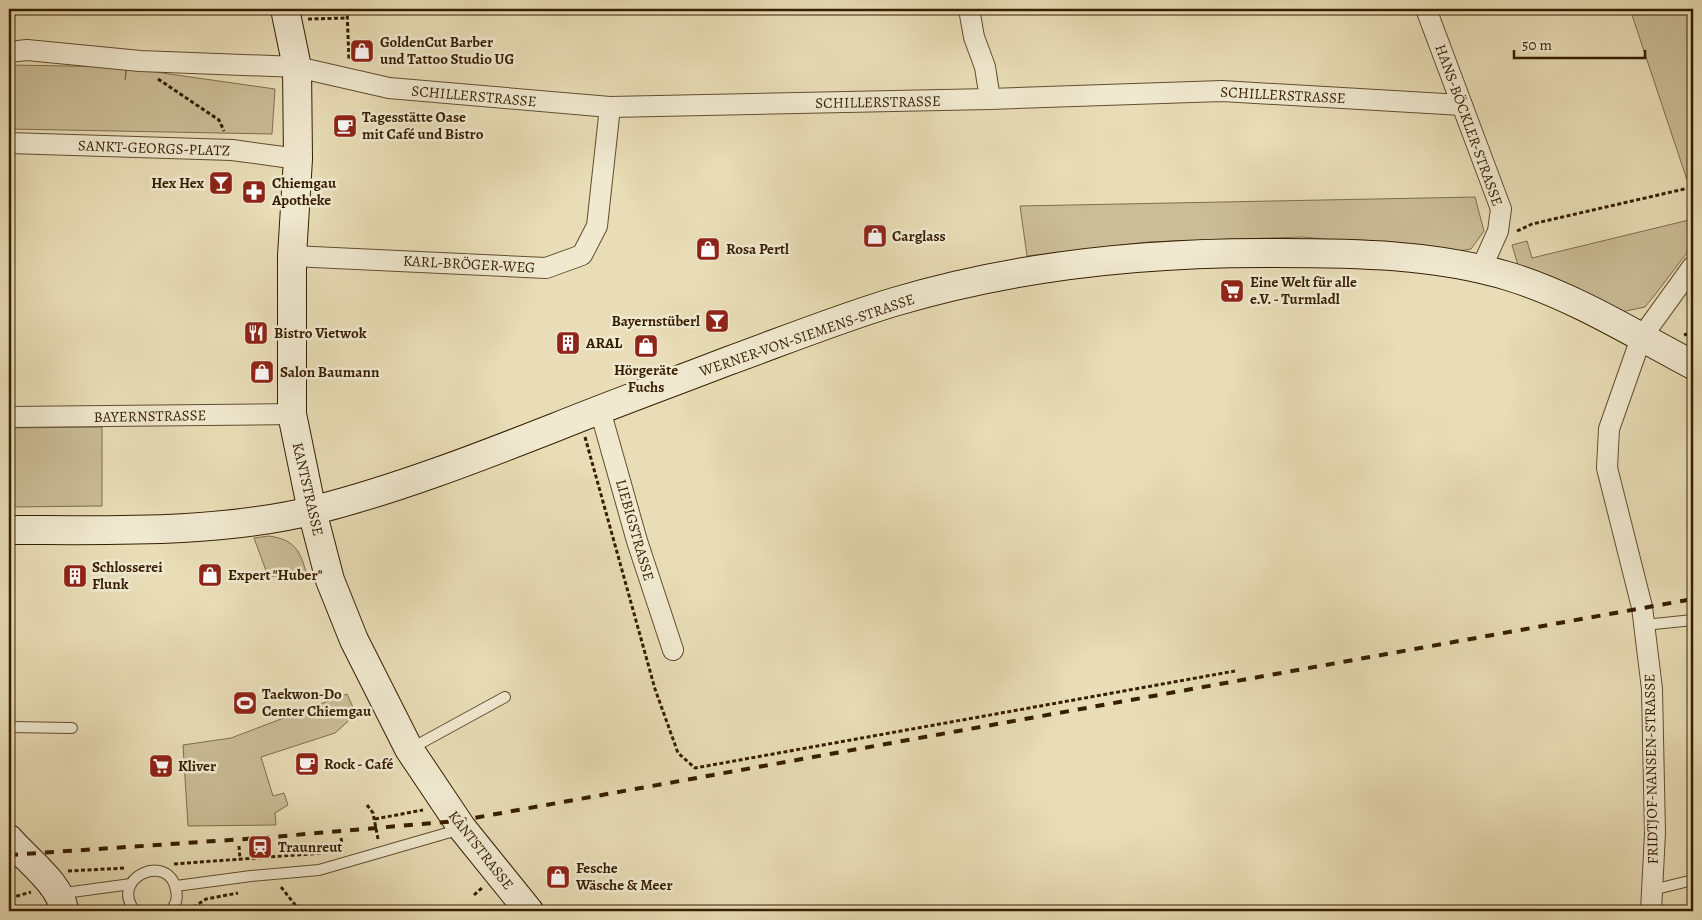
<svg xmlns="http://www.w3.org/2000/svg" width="1702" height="920" font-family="Alegreya,serif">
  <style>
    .green { fill: #cabd97; stroke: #806e4c }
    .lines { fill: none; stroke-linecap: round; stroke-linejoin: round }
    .lane-casing { stroke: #624e2e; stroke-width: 12 }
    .street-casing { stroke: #624e2e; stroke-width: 22 }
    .secondary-casing { stroke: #361e00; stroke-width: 30 }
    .path { stroke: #361e00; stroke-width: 3; stroke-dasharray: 4 2.5; stroke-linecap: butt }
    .lane { stroke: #f0e9d0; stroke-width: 10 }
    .street { stroke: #f0e9d0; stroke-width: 20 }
    .secondary { stroke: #f0e9d0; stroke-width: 28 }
    .rail { stroke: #361e00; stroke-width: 4; stroke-dasharray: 9 9; stroke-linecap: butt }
    .labels { text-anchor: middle; stroke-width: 5; stroke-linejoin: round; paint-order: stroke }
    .poi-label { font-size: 15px; font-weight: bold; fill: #361e00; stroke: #f0e9d0; text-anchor: start }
    .street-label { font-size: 15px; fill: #361e00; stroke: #f0e9d0 }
  </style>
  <rect width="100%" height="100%" fill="#e8ddb6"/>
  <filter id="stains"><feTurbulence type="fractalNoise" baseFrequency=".004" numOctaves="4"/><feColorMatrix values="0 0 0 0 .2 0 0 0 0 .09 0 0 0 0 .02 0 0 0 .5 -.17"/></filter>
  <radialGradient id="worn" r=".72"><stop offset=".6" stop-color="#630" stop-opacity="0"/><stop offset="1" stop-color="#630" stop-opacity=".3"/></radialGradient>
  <!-- green -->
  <g class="green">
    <path d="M1630,9H1693V179L1687,180Z"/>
    <path d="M9,65L126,67L125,80L127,68L275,89L272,134L9,129Z"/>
    <path d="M1475,197L1484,231L1471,249L1451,252L1303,237L1149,242L1027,256L1020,206Z"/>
    <path d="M1693,219V245L1654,296L1645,307L1621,312L1535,277L1518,265L1512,245L1527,241L1532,258Z"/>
    <path d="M102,427V506L9,507V428Z"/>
    <path d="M269,536C297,540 301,553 308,579L268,576L254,538Z"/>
    <path d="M347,694L356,714L335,733L261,757L273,796L284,793L288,805L275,813L276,825L188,826L183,745L231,738Z"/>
  </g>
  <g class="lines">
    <defs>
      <g id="lane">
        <path d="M1644,625L1693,620"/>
        <path d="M9,727L72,728"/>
        <path d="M410,749L505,697"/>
        <path d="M176,886L251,876L319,870L461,829"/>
        <path d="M1652,890L1693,880"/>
        <path d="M61,896L72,892L131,884"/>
        <path d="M135,911C108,878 169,851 176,890C178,898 176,905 170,911"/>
      </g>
      <g id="street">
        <path d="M969,9L974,37L985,67L990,99"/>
        <path d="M1426,9L1501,209L1498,231L1481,269"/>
        <path d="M9,52L27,50L140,61L297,67L389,88L610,107L990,99L1222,91L1462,105"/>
        <path d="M9,143L232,150L298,159"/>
        <path d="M292,256L546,268L582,255L597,226L610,107"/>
        <path d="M600,410L637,541L673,650"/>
        <path d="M9,417L292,414"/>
        <path d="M1651,911L1655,833L1652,689L1642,607L1607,468L1609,429L1641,338L1693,266"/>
      </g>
      <g id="secondary">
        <path d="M285,9L297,67L298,159L292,256V414L312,511L330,580L354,640L409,749L462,828L529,911"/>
        <path d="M9,530C108,530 218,534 315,510C397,489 477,458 556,427C613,404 671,383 728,361C783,341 838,319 894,302C1018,265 1147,252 1276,253C1354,253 1436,254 1511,277C1575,297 1634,334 1693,365"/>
        <path d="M9,839C26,859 62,885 64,911"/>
      </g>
    </defs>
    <!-- lane casing -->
    <use href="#lane" class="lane-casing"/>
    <!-- street casing -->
    <use href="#street" class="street-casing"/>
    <!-- secondary casing -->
    <use href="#secondary" class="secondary-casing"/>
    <!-- path -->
    <g class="path">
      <path d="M347,9L349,61"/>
      <path d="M1689,9L1693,31"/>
      <path d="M308,19L348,18"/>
      <path d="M158,79L219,120L224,131"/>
      <path d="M1517,231L1532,224L1693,187"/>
      <path d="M1684,335L1693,332"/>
      <path d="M585,437L655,689L678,753L695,768L1235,671"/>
      <path d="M367,805L373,813L378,839"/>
      <path d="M375,819L423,810"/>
      <path d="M341,838L343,850"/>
      <path d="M239,846L240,860"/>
      <path d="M174,864L323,853"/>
      <path d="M68,871L126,868"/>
      <path d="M281,887L300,911"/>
      <path d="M474,895L483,887"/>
      <path d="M9,897L11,911"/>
      <path d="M10,898L31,892"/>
      <path d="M188,911L206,899L238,893"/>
    </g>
    <!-- lane -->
    <use href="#lane" class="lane"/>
    <!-- street -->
    <use href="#street" class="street"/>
    <!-- secondary -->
    <use href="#secondary" class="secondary"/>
    <!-- rail -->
    <path class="rail" d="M9,855L260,838L457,821L1693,599"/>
  </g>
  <!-- icons -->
  <defs>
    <symbol id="shop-square" viewBox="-11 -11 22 22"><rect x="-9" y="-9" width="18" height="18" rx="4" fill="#8f2418" stroke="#f0e9d0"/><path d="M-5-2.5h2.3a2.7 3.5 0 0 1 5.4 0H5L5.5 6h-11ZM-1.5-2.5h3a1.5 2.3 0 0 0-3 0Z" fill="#fff"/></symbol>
    <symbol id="cafe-square" viewBox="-11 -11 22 22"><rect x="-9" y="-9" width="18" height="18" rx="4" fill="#8f2418" stroke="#f0e9d0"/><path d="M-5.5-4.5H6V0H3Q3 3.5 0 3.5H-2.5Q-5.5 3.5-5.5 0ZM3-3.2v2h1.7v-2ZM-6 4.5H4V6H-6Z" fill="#fff"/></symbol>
    <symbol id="bar-square" viewBox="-11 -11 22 22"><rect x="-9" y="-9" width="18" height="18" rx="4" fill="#8f2418" stroke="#f0e9d0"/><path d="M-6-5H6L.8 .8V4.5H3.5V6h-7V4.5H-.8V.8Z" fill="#fff"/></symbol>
    <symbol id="pharmacy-square" viewBox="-11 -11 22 22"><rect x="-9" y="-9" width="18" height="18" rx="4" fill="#8f2418" stroke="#f0e9d0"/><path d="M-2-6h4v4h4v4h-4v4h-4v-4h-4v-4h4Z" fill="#fff"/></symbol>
    <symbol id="supermarket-square" viewBox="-11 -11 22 22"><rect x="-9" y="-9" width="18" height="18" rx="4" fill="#8f2418" stroke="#f0e9d0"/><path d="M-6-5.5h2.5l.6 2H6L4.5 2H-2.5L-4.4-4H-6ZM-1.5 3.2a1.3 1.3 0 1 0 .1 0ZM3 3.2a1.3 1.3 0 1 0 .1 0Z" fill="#fff"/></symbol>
    <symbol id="restaurant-square" viewBox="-11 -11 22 22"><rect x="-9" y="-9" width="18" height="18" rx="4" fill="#8f2418" stroke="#f0e9d0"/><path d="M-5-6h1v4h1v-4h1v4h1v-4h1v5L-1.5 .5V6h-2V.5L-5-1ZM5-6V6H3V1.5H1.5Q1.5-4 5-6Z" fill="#fff"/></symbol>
    <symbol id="building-square" viewBox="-11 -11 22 22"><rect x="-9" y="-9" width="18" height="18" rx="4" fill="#8f2418" stroke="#f0e9d0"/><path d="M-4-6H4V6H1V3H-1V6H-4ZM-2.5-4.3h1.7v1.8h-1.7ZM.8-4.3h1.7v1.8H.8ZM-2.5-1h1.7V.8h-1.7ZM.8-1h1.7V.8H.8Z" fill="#fff"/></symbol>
    <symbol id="stadium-square" viewBox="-11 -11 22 22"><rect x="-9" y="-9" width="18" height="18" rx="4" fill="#8f2418" stroke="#f0e9d0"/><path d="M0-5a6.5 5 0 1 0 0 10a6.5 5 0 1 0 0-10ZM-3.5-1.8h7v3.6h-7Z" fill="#fff"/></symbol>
    <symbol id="station-square" viewBox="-11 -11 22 22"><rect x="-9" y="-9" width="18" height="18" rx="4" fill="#8f2418" stroke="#f0e9d0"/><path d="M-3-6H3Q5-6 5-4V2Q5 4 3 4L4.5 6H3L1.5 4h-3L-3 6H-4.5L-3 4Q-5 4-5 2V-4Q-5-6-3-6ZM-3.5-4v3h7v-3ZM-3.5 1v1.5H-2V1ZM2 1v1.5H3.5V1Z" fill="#fff"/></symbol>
  </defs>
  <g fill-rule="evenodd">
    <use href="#shop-square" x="348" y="37" width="28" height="28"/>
    <use href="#cafe-square" x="331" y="112" width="28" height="28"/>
    <use href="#bar-square" x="207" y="169" width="28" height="28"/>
    <use href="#pharmacy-square" x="240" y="178" width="28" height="28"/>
    <use href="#shop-square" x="861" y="222" width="28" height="28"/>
    <use href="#shop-square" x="694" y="235" width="28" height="28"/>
    <use href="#supermarket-square" x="1218" y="277" width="28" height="28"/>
    <use href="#bar-square" x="703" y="307" width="28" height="28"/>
    <use href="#restaurant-square" x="242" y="319" width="28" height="28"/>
    <use href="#building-square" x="554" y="329" width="28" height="28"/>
    <use href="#shop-square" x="632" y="332" width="28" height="28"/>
    <use href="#shop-square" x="248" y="358" width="28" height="28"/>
    <use href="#shop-square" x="196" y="561" width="28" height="28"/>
    <use href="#building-square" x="61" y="562" width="28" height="28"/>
    <use href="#stadium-square" x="231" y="689" width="28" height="28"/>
    <use href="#cafe-square" x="293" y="750" width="28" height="28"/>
    <use href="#supermarket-square" x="147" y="752" width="28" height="28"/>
    <use href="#station-square" x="246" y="833" width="28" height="28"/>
    <use href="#shop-square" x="544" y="863" width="28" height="28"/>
  </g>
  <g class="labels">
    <!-- poi labels -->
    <g class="poi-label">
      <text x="380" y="47">GoldenCut Barber<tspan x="380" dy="17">und Tattoo Studio UG</tspan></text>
      <text x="362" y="122">Tagesstätte Oase<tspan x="362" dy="17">mit Café und Bistro</tspan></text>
      <text x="204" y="188" text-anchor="end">Hex Hex</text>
      <text x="272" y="188">Chiemgau<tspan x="272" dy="17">Apotheke</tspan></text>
      <text x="892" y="241">Carglass</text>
      <text x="726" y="254">Rosa Pertl</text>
      <text x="1250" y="287">Eine Welt für alle<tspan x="1250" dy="17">e.V. - Turmladl</tspan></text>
      <text x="700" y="326" text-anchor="end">Bayernstüberl</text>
      <text x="274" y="338">Bistro Vietwok</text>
      <text x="586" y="348">ARAL</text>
      <text x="646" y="375" text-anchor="middle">Hörgeräte<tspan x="646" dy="17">Fuchs</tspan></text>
      <text x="280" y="377">Salon Baumann</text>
      <text x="92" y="572">Schlosserei<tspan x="92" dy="17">Flunk</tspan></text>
      <text x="228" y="580">Expert "Huber"</text>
      <text x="262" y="699">Taekwon-Do<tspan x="262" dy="17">Center Chiemgau</tspan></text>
      <text x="324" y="769">Rock - Café</text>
      <text x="178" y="771">Kliver</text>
      <text x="278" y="852">Traunreut</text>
      <text x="576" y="873">Fesche<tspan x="576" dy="17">Wäsche &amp; Meer</tspan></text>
    </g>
    <!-- street labels -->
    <g class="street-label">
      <text transform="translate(1283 95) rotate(3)" y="5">SCHILLERSTRASSE</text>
      <text transform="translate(474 96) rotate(5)" y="5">SCHILLERSTRASSE</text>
      <text transform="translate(878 102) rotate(-1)" y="5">SCHILLERSTRASSE</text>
      <text transform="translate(1469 125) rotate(70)" y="5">HANS-BÖCKLER-STRASSE</text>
      <text transform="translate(154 148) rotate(2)" y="5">SANKT-GEORGS-PLATZ</text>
      <text transform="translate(469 264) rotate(3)" y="5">KARL-BRÖGER-WEG</text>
      <text transform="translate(807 335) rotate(-19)" y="5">WERNER-VON-SIEMENS-STRASSE</text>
      <text transform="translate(150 416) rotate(-1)" y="5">BAYERNSTRASSE</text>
      <text transform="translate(308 489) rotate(77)" y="5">KANTSTRASSE</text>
      <text transform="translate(635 530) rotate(74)" y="5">LIEBIGSTRASSE</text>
      <text transform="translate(1651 769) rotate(-91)" y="5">FRIDTJOF-NANSEN-STRASSE</text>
      <text transform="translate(481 850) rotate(52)" y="5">KANTSTRASSE</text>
    </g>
  </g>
  <!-- margin -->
  <rect width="1702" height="920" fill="none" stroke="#e8ddb6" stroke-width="30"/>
  <rect x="10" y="10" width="1682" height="900" fill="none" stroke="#361e00" stroke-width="2.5"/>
  <rect x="15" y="15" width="1672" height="890" fill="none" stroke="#361e00"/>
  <!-- scale -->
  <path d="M1514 50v8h131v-8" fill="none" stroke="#361e00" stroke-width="2.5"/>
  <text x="1522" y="50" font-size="15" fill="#361e00" stroke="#f0e9d0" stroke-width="4" paint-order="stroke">50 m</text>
  <rect width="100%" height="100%" filter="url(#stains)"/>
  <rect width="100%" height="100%" fill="url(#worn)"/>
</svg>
